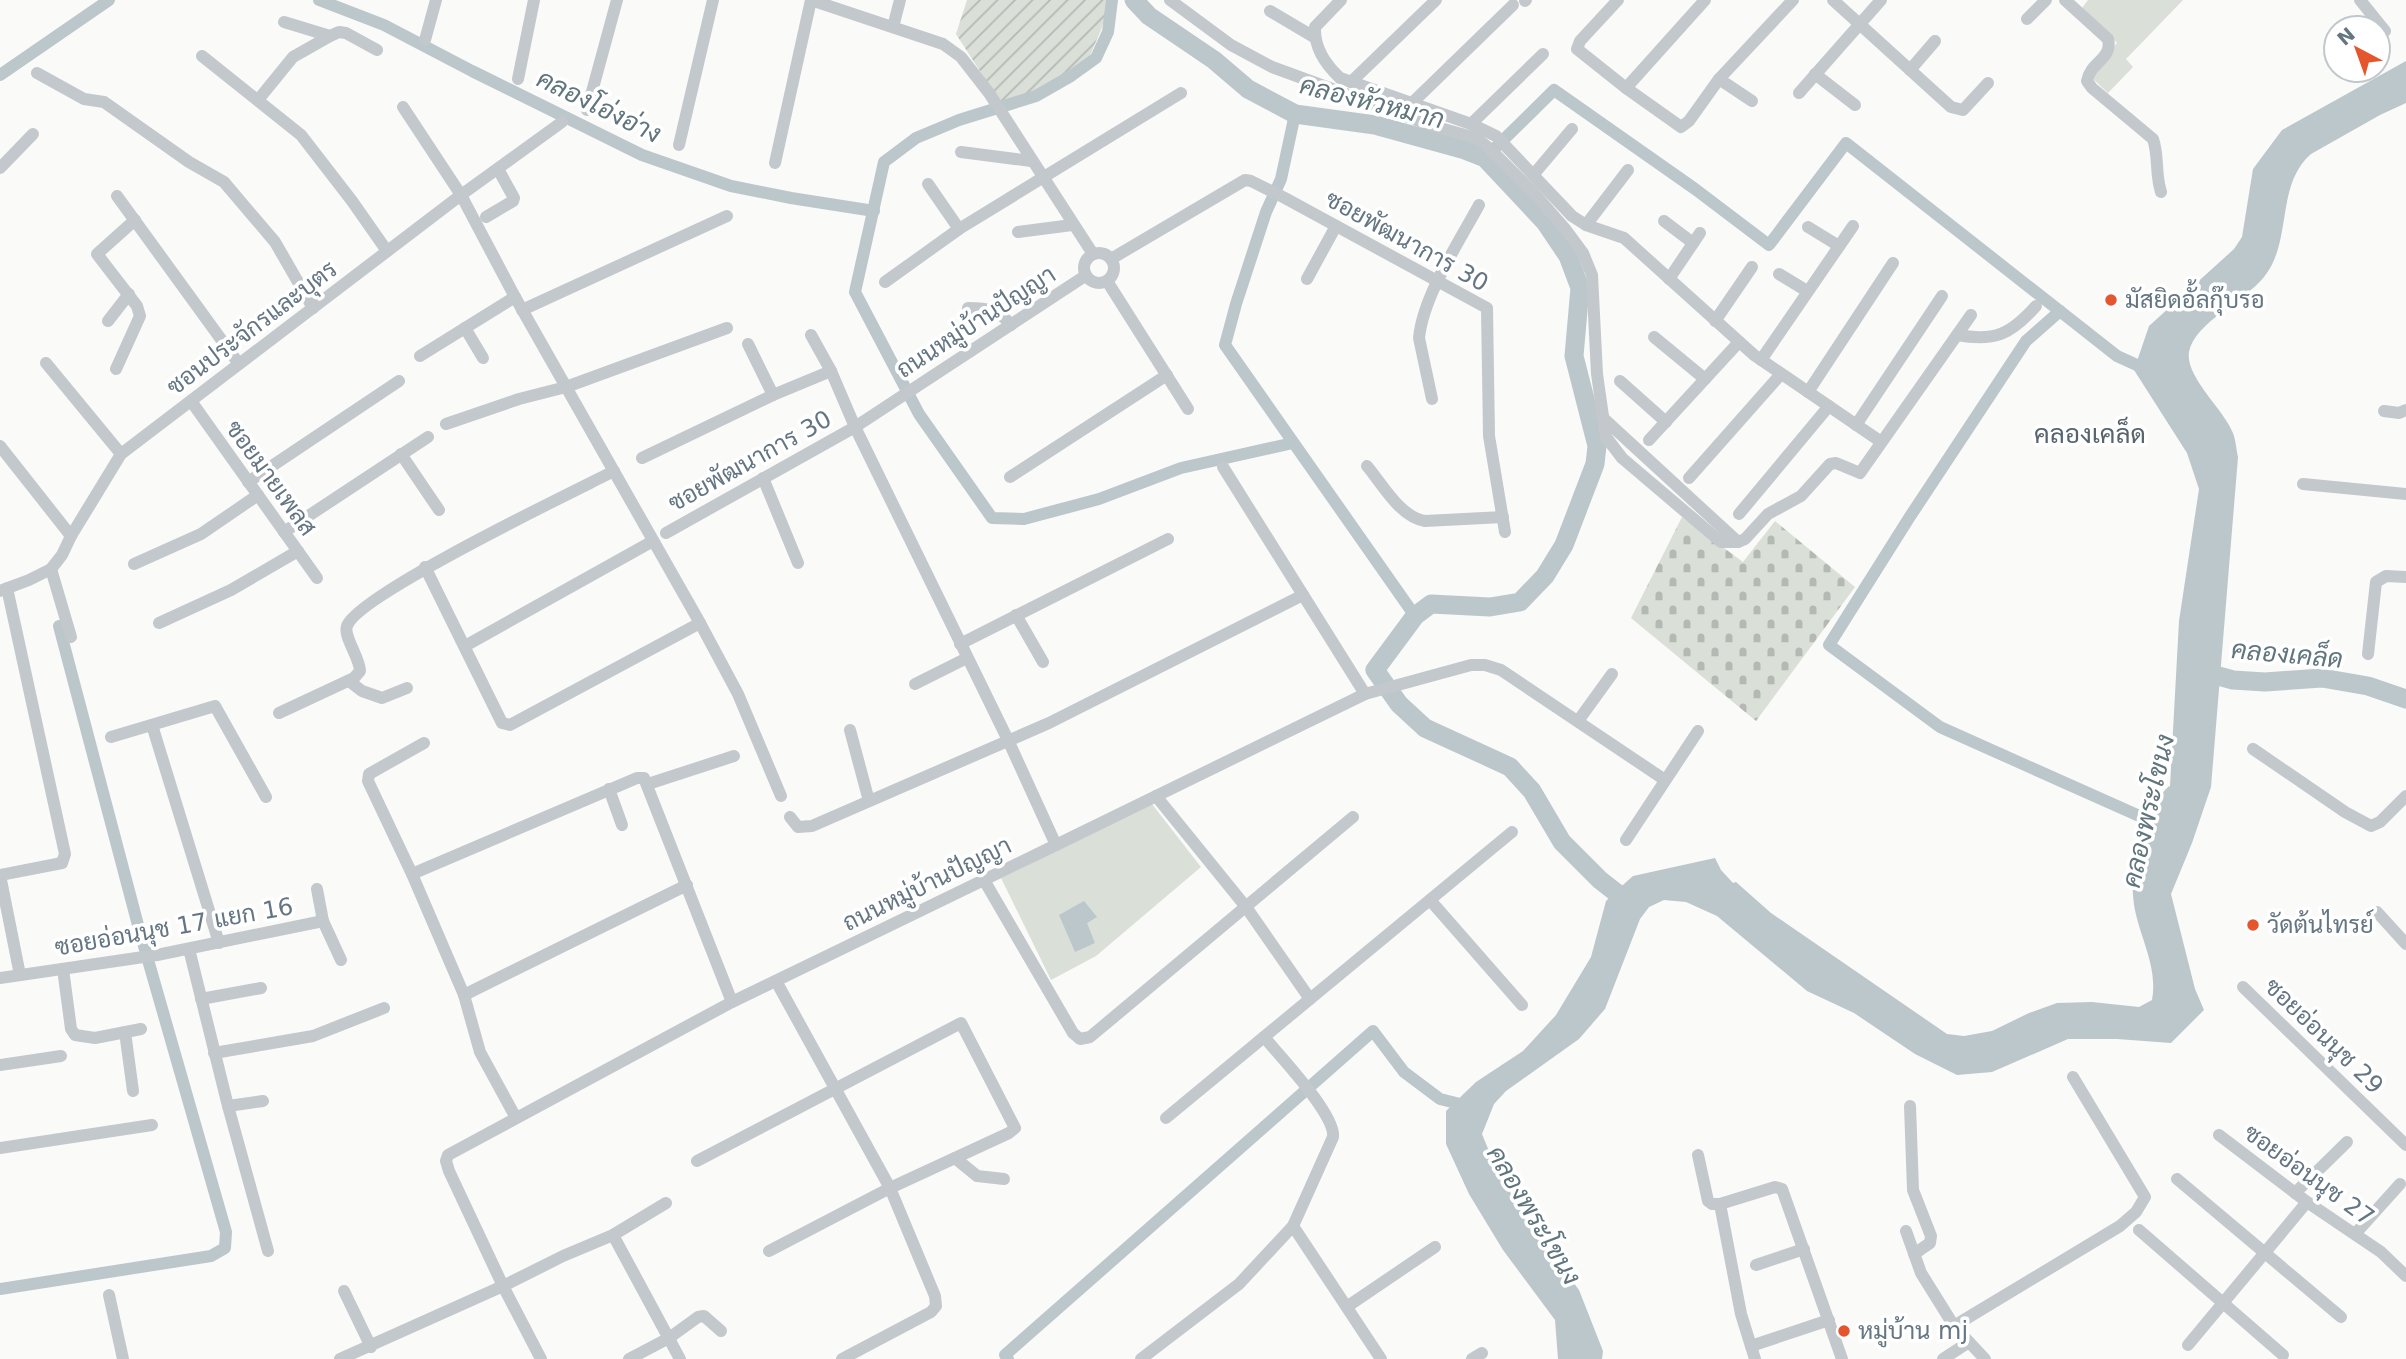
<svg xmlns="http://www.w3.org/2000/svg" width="2406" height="1359" font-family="'DejaVu Sans',Sarabun,sans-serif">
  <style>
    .grass { fill: #dadfd7 }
    .cemetery { fill: url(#cemetery-stones) }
    .garden { fill: url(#garden-furrows) }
    .water { fill: #bbc7cb }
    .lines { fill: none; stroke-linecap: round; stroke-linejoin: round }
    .canal { stroke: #bbc7cb; stroke-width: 12 }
    .river { stroke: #bbc7cb; stroke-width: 19 }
    .street { stroke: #c3c8cc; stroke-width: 12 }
    .poi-dot { fill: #e4572e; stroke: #fff; stroke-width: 2.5 }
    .labels { text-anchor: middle; stroke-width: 7; stroke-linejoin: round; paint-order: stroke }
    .street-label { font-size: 24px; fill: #657683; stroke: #fff }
    .poi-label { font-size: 24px; fill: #657683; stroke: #fff; text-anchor: start }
    .water-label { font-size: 26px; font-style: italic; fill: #60757c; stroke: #fff }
    .neighbourhood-label { font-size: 26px; fill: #57646e; stroke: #fff }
  </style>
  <defs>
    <pattern id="cemetery-stones" width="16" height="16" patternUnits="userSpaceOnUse" patternTransform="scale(1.75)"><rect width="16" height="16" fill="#dadfd7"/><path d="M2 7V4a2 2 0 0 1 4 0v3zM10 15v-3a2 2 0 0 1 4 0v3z" fill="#b4b9b4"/></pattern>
    <pattern id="garden-furrows" width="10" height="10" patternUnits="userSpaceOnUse" patternTransform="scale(1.75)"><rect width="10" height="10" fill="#dadfd7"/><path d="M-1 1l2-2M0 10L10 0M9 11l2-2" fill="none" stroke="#b4b9b4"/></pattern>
  </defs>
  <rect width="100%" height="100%" fill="#fafaf8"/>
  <!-- grass -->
  <g class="grass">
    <path d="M2088,0H2183L2126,59L2133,67L2108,93L2090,76L2117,43L2082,8Z"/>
    <path d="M1152,804L1201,867L1096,956L1051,980L1001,878Z"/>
  </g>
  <!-- cemetery -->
  <path class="cemetery" d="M1682,517L1743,562L1775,521L1855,587L1756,721L1631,618Z"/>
  <!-- garden -->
  <path class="garden" d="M967,0H1110L1101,30L1086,65L1003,107L956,34Z"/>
  <!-- water -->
  <g class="water">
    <path d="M2406,61V103L2380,115L2311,154C2275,186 2293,241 2264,277C2246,300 2194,323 2189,352C2185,376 2223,409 2232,431C2236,439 2236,449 2238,457L2211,787L2192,843L2171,894L2195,989L2204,1010L2171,1043L2117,1039H2068L1992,1072L1957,1075L1915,1054L1854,1013L1807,991L1717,916L1686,902L1664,900L1649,907L1640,919L1605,1009L1579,1039L1506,1091L1494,1104L1482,1134L1495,1166L1522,1213L1579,1290L1603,1351L1602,1359H1558L1555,1320L1503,1250L1469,1194L1446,1144V1111L1476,1082L1523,1051L1556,1015L1591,957L1606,901L1615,892L1633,876L1715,858L1721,870L1733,883L1736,882L1771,913L1947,1034L1964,1036L1992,1031L2029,1013L2057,1003L2092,1002L2139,1007L2152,1000C2159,963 2135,931 2133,895C2131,878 2154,792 2170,786L2179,621L2199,489L2187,453L2134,370L2149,326L2234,249L2242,237L2253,169L2282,130Z"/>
    <path d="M1084,901L1097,917L1087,923L1095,943L1075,952L1059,915Z"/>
  </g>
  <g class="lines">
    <!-- canal -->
    <g class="canal">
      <path d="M319,0L384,25L472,71L642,155L731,186L791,198L874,211"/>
      <path d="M1112,0L1108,32L1096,58L1071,76L1036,96L959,120L916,138L884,162L855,292L919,414L992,518L1024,519L1099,499L1181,468L1293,443"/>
      <path d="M0,75L109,0"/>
      <path d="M1295,114L1281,179L1266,212L1236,304L1225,345L1415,616"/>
      <path d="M1485,158L1554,90L1695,189L1769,245L1846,143L2117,356L2150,371"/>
      <path d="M2060,311L2026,341L1909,518L1829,645L1940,727L2164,827"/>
      <path d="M0,1289L211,1256L225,1248L226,1232L138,925L59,626"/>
      <path d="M1008,1359L1005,1355L1373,1031L1404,1072L1440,1099L1468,1106"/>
    </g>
    <!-- river -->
    <g class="river">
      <path d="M1134,0L1149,16L1214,60L1248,89L1295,114L1375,125L1462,149L1485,158L1545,222L1568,256L1580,288L1574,356L1597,446L1595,464L1564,545L1545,576L1520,602L1490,607L1431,604L1415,616L1375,670L1399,704L1425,728L1510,767L1532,791L1562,842L1600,880L1627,901"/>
      <path d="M2204,672L2233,680L2265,682L2322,678L2368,686L2406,699"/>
    </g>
    <!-- street -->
    <g class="street">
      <path d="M811,0L943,44L961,57L989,93L1093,254"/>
      <path d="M1170,0L1231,45L1272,67L1433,126L1476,138L1489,148L1533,192L1566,230L1583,253L1592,275L1597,374L1606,437L1622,458L1721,542H1738L1745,539L1768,514L1801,496L1830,464L1836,463L1860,473L1971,315"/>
      <path d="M1341,0L1315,27C1314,47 1326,65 1340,78L1471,124L1496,136L1572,216L1586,225L1624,238L1754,355L1877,439"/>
      <path d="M1618,0L1580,41L1577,49L1626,88L1681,127L1689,121L1719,79L1793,0"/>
      <path d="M1833,0L1951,107L1963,110L1988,83"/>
      <path d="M2065,0L2108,39C2113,59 2090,62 2087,81L2092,88L2153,139C2159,156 2155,174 2161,192"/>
      <path d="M2360,0L2385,31"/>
      <path d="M1525,1L1526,0"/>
      <path d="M1270,11L1314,37"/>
      <path d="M2027,19L2046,0"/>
      <path d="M284,22L330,36"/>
      <path d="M893,27L900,0"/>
      <path d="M425,40L436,0"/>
      <path d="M202,56L301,135L352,201L387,251"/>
      <path d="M1910,70L1935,41"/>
      <path d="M37,73L84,99L104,102L189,162L224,182L275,242L313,308"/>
      <path d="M1815,74L1855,105"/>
      <path d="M518,79L534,0"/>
      <path d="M1719,79L1752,101"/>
      <path d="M1351,82L1436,0"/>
      <path d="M1626,88L1705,0"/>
      <path d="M1799,93L1881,0"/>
      <path d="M258,100L293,57L330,36L339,32L346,33L377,50"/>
      <path d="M1411,104L1513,5"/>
      <path d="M403,107L461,195L515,297L700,623L738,694L781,796"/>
      <path d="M587,110L617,0"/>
      <path d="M1471,124L1543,54"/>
      <path d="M679,145L713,0"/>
      <path d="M961,152L1031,161"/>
      <path d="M775,163L811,0"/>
      <path d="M0,168L33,134"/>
      <path d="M1534,174L1572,129"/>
      <path d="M928,184L959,229"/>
      <path d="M117,196L239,364"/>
      <path d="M486,217L513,201L514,198L498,169"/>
      <path d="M1664,221L1693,243"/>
      <path d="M1586,225L1628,170"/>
      <path d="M1808,227L1839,246"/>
      <path d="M1018,232L1072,225"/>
      <circle cx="1099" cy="268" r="15"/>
      <path d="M1111,259L1245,180L1251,181L1283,197L1487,308L1489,436L1505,532"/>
      <path d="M1779,274L1807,291"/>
      <path d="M1307,279L1336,226"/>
      <path d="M1669,279L1700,233"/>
      <path d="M1107,281L1188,409"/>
      <path d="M885,282L959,229L1181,93"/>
      <path d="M968,308C987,308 999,310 1011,325"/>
      <path d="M522,310L727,216"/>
      <path d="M108,321L129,294"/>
      <path d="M1715,321L1752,267"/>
      <path d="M465,328L483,358"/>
      <path d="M1957,335C1995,342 2011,334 2036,306"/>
      <path d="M1654,337L1705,379"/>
      <path d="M748,344L773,395"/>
      <path d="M420,356L515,297"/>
      <path d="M1761,360L1853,226"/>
      <path d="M46,363L121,454"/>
      <path d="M116,369L140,316L137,306L97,254L135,220"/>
      <path d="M1620,381L1666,422"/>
      <path d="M1808,392L1893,263"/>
      <path d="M1432,399L1419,338C1423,296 1459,242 1479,205"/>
      <path d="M191,401L317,578"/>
      <path d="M2384,411L2399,413L2406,410"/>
      <path d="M1602,417L1738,542"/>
      <path d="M446,424L519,399L566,387L727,328"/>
      <path d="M1856,425L1942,296"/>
      <path d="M1649,440L1739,342"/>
      <path d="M0,446L71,536"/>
      <path d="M401,454L439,510"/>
      <path d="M642,458L773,395L831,371"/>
      <path d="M1367,466C1383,485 1400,517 1425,521L1503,517"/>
      <path d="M1223,467L1365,694"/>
      <path d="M1010,477L1167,375"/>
      <path d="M763,478L798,563"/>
      <path d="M1689,478L1781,374"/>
      <path d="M248,482L399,381"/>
      <path d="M2303,484L2406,494"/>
      <path d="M1739,514L1829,406"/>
      <path d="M284,532L428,437"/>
      <path d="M666,533L855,427L831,371L811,335"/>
      <path d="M134,564L201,534L258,495"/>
      <path d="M425,567L502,723L510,725L700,623"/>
      <path d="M51,569L71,637"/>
      <path d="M0,591L29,580L51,569L62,555L71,536L121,454L461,195L562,122"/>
      <path d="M1016,615L1043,662"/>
      <path d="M159,623L231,590L298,551"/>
      <path d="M960,644L1168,539"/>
      <path d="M465,646L653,541"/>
      <path d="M2368,654L2376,582L2386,576L2406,577"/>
      <path d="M349,681L362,691L382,698L407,688"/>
      <path d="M915,684L967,658"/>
      <path d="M279,713L354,678L360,671C360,658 343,636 347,626C357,595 575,491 614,471"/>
      <path d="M1578,721L1612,674"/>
      <path d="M152,725L219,943"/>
      <path d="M850,730L869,801"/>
      <path d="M111,737L215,706L266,797"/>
      <path d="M424,743L369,774L368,781L412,874L464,995L480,1052L516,1118"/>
      <path d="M2253,749L2345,812L2371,826L2380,822L2406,796"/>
      <path d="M648,784L734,756"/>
      <path d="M609,789L622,825"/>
      <path d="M1156,796L1246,907L1310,999"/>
      <path d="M790,817L798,827L812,826L1049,723L1303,595"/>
      <path d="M1626,840L1698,731"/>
      <path d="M1056,845L1365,694L1471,665H1485L1501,670L1665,780"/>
      <path d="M412,874L637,778H644L732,1002"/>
      <path d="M0,875L62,863L65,854L7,588"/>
      <path d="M0,875L20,975"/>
      <path d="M984,880L1073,1033L1080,1039L1090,1037L1353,817"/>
      <path d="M1430,900L1522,1005"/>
      <path d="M2377,912L2406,944"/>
      <path d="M323,921L341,960"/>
      <path d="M189,949L228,1106L268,1251"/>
      <path d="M63,969L71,1029L75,1035L95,1038L141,1029"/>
      <path d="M0,978L157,955L323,921L317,889"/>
      <path d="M776,981L890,1188L935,1296L936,1306L931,1312L842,1359"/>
      <path d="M2243,987L2406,1145"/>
      <path d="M464,995L687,885"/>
      <path d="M201,999L261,988"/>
      <path d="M125,1032L133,1091"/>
      <path d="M214,1053L313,1036L384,1008"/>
      <path d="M0,1065L61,1056"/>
      <path d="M228,1106L263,1101"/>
      <path d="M1910,1106L1913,1190L1931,1236L1930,1243L1914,1254"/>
      <path d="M1166,1118L1512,832"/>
      <path d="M2219,1135L2307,1202L2381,1252L2406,1276"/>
      <path d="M0,1148L152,1125"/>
      <path d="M1698,1155L1708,1201L1712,1204H1720L1775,1187L1782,1189L1842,1359"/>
      <path d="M955,1158L977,1176L1004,1179"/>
      <path d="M697,1161L961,1023L1015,1128L1009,1133L890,1188L769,1251"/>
      <path d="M2177,1179L2341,1317"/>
      <path d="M2295,1193L2347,1142"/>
      <path d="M1720,1204L1741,1314L1755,1359"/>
      <path d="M1293,1226L1381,1359"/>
      <path d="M2139,1230L2283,1355"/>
      <path d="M1906,1231L1921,1273L1954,1326L1985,1359"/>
      <path d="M2355,1234L2400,1184"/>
      <path d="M613,1235L680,1359"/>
      <path d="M1756,1265L1804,1249"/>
      <path d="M344,1291L371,1347"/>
      <path d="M109,1295L123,1359"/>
      <path d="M1348,1306L1435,1247"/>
      <path d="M1954,1326L2120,1226L2136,1212L2145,1197L2073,1077"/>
      <path d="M2188,1345L2307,1202"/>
      <path d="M1751,1346L1829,1320"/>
      <path d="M340,1359L503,1286L449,1171L446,1161L448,1155L732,1002L1056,845L1008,740L855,427L1085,276"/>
      <path d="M541,1359L503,1286L563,1256L613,1235L666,1203"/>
      <path d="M629,1359L669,1338L698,1317L704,1316L721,1331"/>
      <path d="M1141,1359L1239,1284L1293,1226L1333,1137C1336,1115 1279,1055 1264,1037"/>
      <path d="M1472,1359L1482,1353"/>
      <path d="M1943,1359L1969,1342"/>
    </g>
  </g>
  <!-- markers -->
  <g class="poi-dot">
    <circle cx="2111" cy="300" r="7"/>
    <circle cx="2253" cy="925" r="7"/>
    <circle cx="1844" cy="1331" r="7"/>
  </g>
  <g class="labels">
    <!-- street labels -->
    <g class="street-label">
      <text transform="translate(1407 241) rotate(29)" y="8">ซอยพัฒนาการ 30</text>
      <text transform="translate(976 322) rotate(-33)" y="8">ถนนหมู่บ้านปัญญา</text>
      <text transform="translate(252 328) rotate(-37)" y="8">ซอนประจักรและบุตร</text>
      <text transform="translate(750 461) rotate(-29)" y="8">ซอยพัฒนาการ 30</text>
      <text transform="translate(271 478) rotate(54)" y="8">ซอยมายเพลส</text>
      <text transform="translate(927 884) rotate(-26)" y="8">ถนนหมู่บ้านปัญญา</text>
      <text transform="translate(174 927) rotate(-10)" y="8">ซอยอ่อนนุช 17 แยก 16</text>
      <text transform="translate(2324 1036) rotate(44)" y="8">ซอยอ่อนนุช 29</text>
      <text transform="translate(2309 1175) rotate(36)" y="8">ซอยอ่อนนุช 27</text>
    </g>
    <!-- poi labels -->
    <g class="poi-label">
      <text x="2125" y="308">มัสยิดอั้ลกุ๊บรอ</text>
      <text x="2267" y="933">วัดต้นไทรย์</text>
      <text x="1858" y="1339">หมู่บ้าน mj</text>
    </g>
    <!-- water labels -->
    <g class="water-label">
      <text transform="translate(1372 102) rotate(14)" y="9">คลองหัวหมาก</text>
      <text transform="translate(599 106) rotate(26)" y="9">คลองโอ่งอ่าง</text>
      <text transform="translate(2287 654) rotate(5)" y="9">คลองเคล็ด</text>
      <text transform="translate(2148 811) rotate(-77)" y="9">คลองพระโขนง</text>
      <text transform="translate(1534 1215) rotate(59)" y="9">คลองพระโขนง</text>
    </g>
    <!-- neighbourhood labels -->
    <g class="neighbourhood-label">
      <text x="2090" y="443">คลองเคล็ด</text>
    </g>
  </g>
  <!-- north arrow -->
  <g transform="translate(2357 49) rotate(319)"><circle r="33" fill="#ffffff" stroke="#c1c8cd" stroke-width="2"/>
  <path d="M0-5L12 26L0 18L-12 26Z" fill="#e4572e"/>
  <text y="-10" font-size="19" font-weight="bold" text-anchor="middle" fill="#657683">N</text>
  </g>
</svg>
